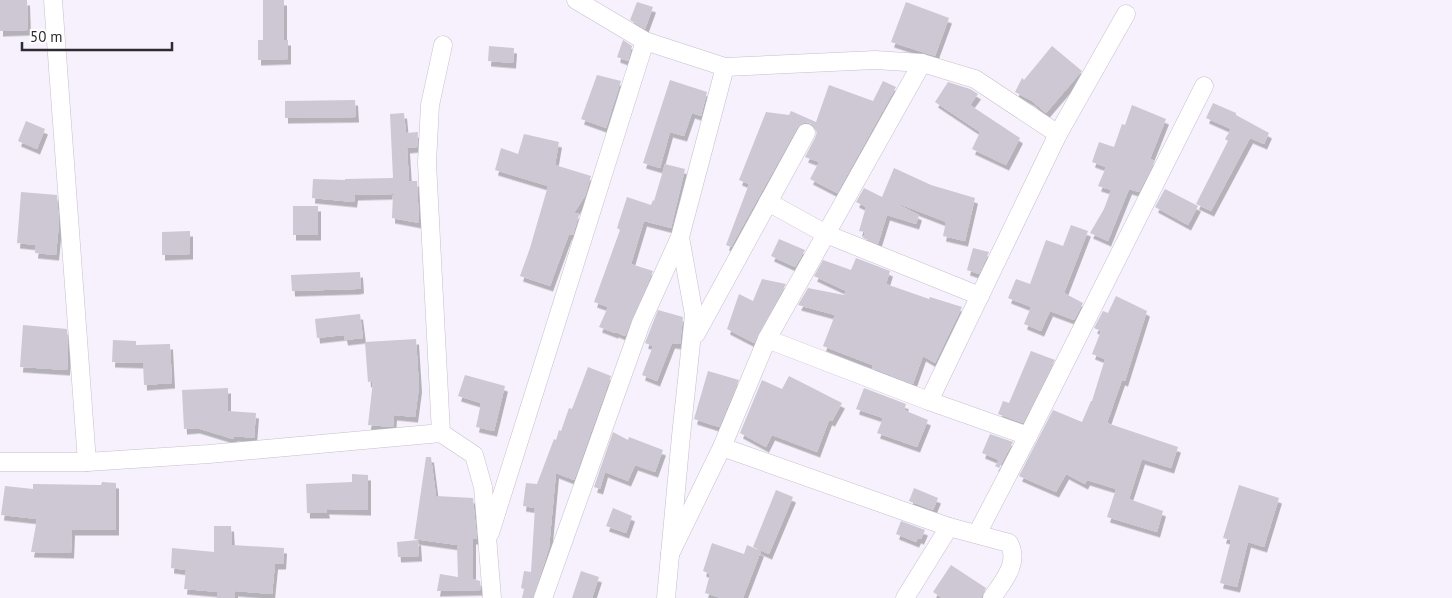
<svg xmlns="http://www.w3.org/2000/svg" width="1452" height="598" font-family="'PT Sans',sans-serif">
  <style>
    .building { fill: #cdc8d3; filter: url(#shadow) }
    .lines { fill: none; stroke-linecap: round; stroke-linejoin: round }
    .street-casing { stroke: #c5c0cb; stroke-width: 19 }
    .street { stroke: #fff; stroke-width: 18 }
  </style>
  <defs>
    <filter id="shadow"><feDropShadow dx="3" dy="5.5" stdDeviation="0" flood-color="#0004"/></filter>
  </defs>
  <rect width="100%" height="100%" fill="#f6f1fc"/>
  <!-- building -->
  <g class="building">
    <path d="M0,0H27L28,30L0,31Z"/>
    <path d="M263,0H284V40H288V59L258,60V40H263Z"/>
    <path d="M637,2L653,7L645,29L630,20Z"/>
    <path d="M906,2L949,18L935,56L891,42Z"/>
    <path d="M623,40L632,46L628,61L617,57Z"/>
    <path d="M489,46L514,48L513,63L488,61Z"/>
    <path d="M1052,46L1082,71L1046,113L1032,101L1015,92L1022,78L1024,80Z"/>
    <path d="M597,75L621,81L606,128L581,119Z"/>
    <path d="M670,80L707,92L701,116L692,113L684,136L670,132L660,168L643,163Z"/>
    <path d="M883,81L896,87L837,193L810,179L819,162L805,157L815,138L817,132L812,124L806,122L801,124L797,128L731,247L726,245L749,184L739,180L766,112L789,115L791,111L816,122L829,85L873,101Z"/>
    <path d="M948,82L970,89L978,94L970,105L1020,138L1006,165L972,149L980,132L935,102Z"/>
    <path d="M355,100L356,117L285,118V101Z"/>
    <path d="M1213,103L1236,113V115L1269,133L1264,144L1250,138L1211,211L1196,204L1228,141L1225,139L1231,129L1206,118Z"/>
    <path d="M1132,105L1166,119L1150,159L1155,161L1139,192L1129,189L1108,241L1090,233L1104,209L1111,190L1098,186L1106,167L1092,162L1099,142L1114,147L1122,124L1125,125Z"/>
    <path d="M404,113L406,133L418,132L417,147L407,148L409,181H417L419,223L392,218L393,194L355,195L354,202L312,198L313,179L345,180V179L393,178L390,114Z"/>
    <path d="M26,121L45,129L37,149L18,141Z"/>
    <path d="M524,134L559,142L555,165L591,176L585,196L574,213L579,214L573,235L569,234L550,286L520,276L530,248L548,186L495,170L501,148L518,154Z"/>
    <path d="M665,164L685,169L671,228L644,221L631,264L653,271L625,336L616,332L615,333L599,327L608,307L594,302L620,230L617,228L627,197L651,205L653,200L654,201Z"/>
    <path d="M894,168L931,185L975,198L965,241L943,236L946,222L889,200L919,215L916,224L887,215L878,244L863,238L865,232L859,231L866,207L856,202L864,188L882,197Z"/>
    <path d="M1165,189L1198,206L1188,225L1155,207Z"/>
    <path d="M21,192L57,195L59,223L56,255L35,253L36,245L17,243Z"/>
    <rect x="293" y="206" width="25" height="29"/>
    <path d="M1071,225L1088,231L1064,293L1083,303L1074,320L1050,311L1041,331L1024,324L1031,307L1008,298L1016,279L1030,284L1046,240L1063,246Z"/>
    <path d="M190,231V254L162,255V232Z"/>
    <path d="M779,239L805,250L795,267L771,256Z"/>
    <path d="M973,248L989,252L979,274L967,270Z"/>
    <path d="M856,258L890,271L886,284L929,299L930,297L962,307L935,363L923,356L913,384L872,368V365L823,346L835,315L798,305L808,288L844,295L846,291L814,276L823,260L851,270Z"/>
    <path d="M360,272L361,288L357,289L292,291L291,275Z"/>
    <path d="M762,279L786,284L754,343L727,329L739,294L753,301Z"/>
    <path d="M1116,296L1147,311L1125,381L1122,380L1107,423L1178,447L1171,468L1142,459L1129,499L1163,511L1157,532L1107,517L1116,489L1087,480L1085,484L1066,474L1056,492L1019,476L1053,410L1082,422L1091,401H1092L1105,359L1092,354L1101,331L1094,328L1103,311L1108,313Z"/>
    <path d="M658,310L683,317L680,344L672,343L657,381L642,375L653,346L645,343Z"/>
    <path d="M360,314L363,338L345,340L344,335L317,338L315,319Z"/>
    <path d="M23,325L67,329L68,353L67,370L20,367Z"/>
    <path d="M416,339L419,387L415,417L394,415L393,427L368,425L373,381L368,382L365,342Z"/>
    <path d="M113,340L136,341V345L170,344L172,383L144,385L143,363L112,362Z"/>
    <path d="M1031,351L1055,360L1023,423L998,414L1003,401L1009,403Z"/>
    <path d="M588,367L611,376L574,480L556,473L549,548L533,598H522L524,589L521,588L524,571L531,572L535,508L523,506L526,483L537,484L554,439L556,440L559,430L561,431L569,408L572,409Z"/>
    <path d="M708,371L739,380L719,427L694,419Z"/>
    <path d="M465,375L505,386L494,431L476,427L481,403L458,396Z"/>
    <path d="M789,376L842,403L832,421L829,420L817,452L772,435L766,447L740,433L762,380L782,389Z"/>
    <path d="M228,388V411L256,413L254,438L234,436L233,439L197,428L184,429L182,390Z"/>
    <path d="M864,388L906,404L904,410L928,420L917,447L877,433L883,418L856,409Z"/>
    <path d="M613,432L628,440L629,437L663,450L655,472L635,465L628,481L605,472L600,489L594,487Z"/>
    <path d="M990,434L1013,442L999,468L995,466L999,460L982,453Z"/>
    <path d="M426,457H431L436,496L473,498L477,539H473V579L480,581L481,590L437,591L440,574L458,577L457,545L414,539Z"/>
    <path d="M352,474L368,475V510L326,509L327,513H307L306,484L352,482Z"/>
    <path d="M102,482L116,483V530H72L71,553L31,552L37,519L1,515L5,486L33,489V484L101,485Z"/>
    <path d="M1239,485L1279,498L1264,547L1248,542L1237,587L1220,583L1231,540L1223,538Z"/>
    <path d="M914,488L938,498L933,510L909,501Z"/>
    <path d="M776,490L793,497L769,554L753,547Z"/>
    <path d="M613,508L632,516L626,533L606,526Z"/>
    <path d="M901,521L925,530L921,539L918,538L916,542L896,534Z"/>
    <path d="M214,526H231L232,545L284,548L283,564H275L272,594L235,591V598H217L218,592L184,589L186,570L171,568L172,548L214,552Z"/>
    <path d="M418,540L419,556L398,557L397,542Z"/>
    <path d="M712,543L744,554L747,545L761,551L743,598H721L705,593L710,574L703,571Z"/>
    <path d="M951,565L986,588L981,598H942L933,592Z"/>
    <path d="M581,571L599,577L592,598H572Z"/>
  </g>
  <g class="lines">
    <defs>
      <g id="street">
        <path d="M53,0L87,462"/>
        <path d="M576,0L645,41L725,67L875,60L922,63L975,79L1058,134"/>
        <path d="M443,45L430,105L427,163L441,433L474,455L483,487L492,598"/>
        <path d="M768,202L826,234L980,296"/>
        <path d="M696,334L806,133"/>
        <path d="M767,339L929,401L1028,436"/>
        <path d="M929,401L1058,134L1126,14"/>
        <path d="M722,447L949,527L1009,543C1020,563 1003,581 992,598"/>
        <path d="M0,462H87L209,454L441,433"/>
        <path d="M490,533L645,41"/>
        <path d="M977,534L1028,436L1204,86"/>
        <path d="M670,554L722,447L767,339L922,63"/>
        <path d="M543,598L641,323L680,237L725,67"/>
        <path d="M666,598L681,436L694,315L680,237"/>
        <path d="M905,598L949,527"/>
      </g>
    </defs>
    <!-- street casing -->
    <use href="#street" class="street-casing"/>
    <!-- street -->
    <use href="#street" class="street"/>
  </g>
  <!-- scale -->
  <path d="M22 42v8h150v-8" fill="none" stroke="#2d2b30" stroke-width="2.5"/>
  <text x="30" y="42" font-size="15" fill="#2d2b30" stroke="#ffffff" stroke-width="4" paint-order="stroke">50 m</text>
</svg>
